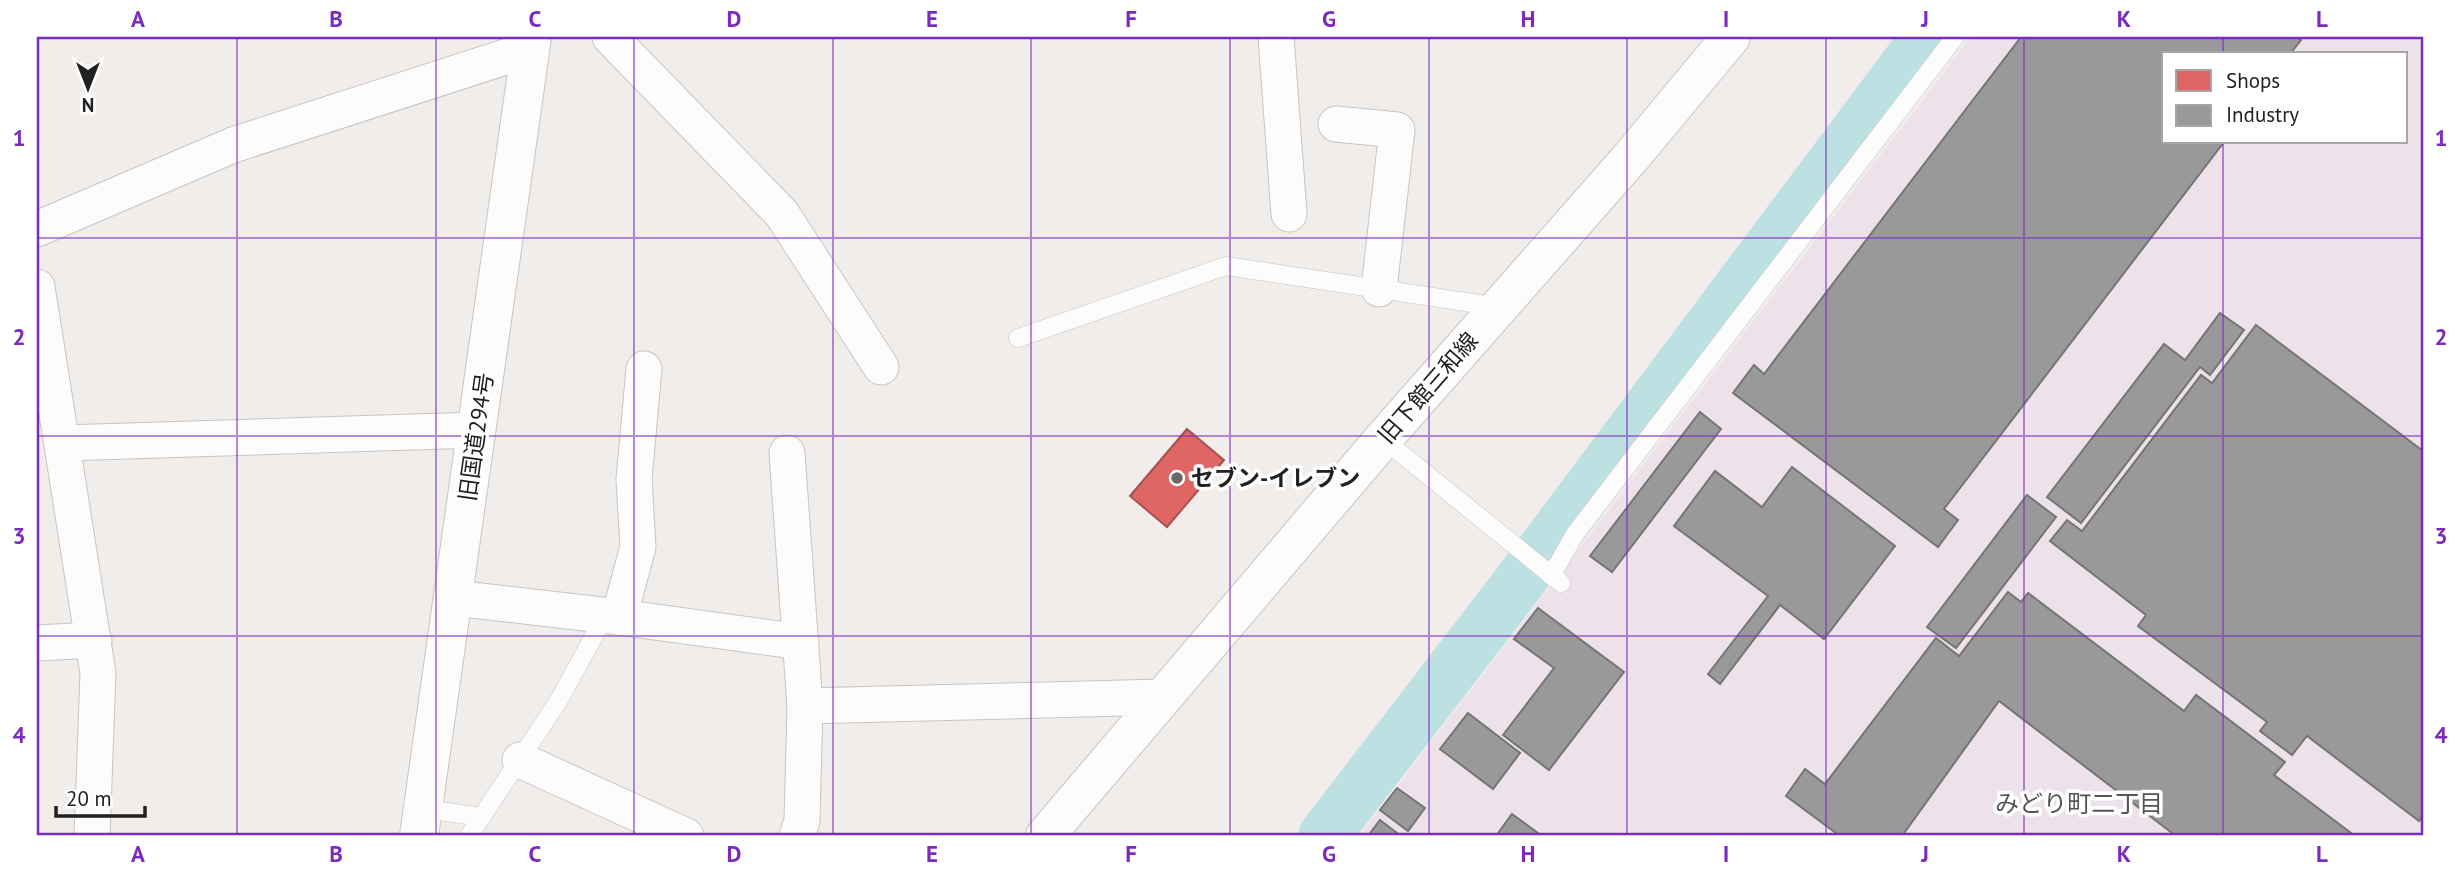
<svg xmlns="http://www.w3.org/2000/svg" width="2460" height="873" font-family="'PT Sans','Noto Sans JP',sans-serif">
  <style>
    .industrial { fill: #ede2ea; fill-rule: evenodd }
    .shops { fill: #e06666; stroke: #a75151; stroke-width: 2 }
    .industry { fill: #999; stroke: #757575; stroke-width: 2 }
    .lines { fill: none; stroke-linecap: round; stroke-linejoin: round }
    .river { stroke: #bde0e3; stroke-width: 52 }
    .service-casing { stroke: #c7c5c4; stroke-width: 19 }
    .minor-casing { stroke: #c7c5c4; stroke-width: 37 }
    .tertiary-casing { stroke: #c7c5c4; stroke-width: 40 }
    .service { stroke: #fdfcfc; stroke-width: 18 }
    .minor { stroke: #fdfcfc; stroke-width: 35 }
    .tertiary { stroke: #fdfcfc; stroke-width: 38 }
    .grid { fill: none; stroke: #7b2cbf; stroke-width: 2; stroke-opacity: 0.55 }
    .poi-dot { fill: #696867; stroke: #fff; stroke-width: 2.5 }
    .labels { text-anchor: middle; stroke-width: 7; stroke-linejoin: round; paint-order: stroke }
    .street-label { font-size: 23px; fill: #212121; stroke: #fff }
    .poi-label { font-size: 23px; font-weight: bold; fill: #212121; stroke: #fff; text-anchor: start }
    .neighbourhood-label { font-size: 24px; fill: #545454; stroke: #fff }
    .neatline { fill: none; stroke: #7b2cbf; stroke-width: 2.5 }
    .grid-label { font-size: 23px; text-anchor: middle; font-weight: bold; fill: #7b2cbf }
  </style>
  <rect width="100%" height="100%" fill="#f0edea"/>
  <!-- industrial -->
  <path class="industrial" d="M1971,37H2423V836H1359ZM2164,54H2406V142H2164Z"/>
  <!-- shops -->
  <path class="shops" d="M1187,429L1224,460L1167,527L1130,496Z"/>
  <!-- industry -->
  <g class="industry">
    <path d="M2021,37H2296L2301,40L2290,54H2164V142H2224L1944,509L1958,520L1938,547L1733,393L1754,365L1764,374Z"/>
    <path d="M2220,313L2244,330L2210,375L2200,367L2081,523L2047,497L2164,344L2185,360Z"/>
    <path d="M2256,325L2423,451V815L2419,821L2307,736L2292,755L2260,731L2267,722L2138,626L2146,615L2050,541L2067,520L2082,531L2201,375L2212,383Z"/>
    <path d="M1700,412L1721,429L1612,572L1590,556Z"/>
    <path d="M1792,467L1895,546L1824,639L1780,605L1720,684L1708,674L1768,596L1674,526L1715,471L1762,507Z"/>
    <path d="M2027,495L2056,517L1956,648L1927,627Z"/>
    <path d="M2008,592L2021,602L2028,593L2184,711L2196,695L2285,762L2274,775L2355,836H2176L1999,701L1902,836H1840L1786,796L1805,769L1825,784L1936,638L1959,656Z"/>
    <path d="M1538,608L1624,672L1549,770L1503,735L1554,668L1514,639Z"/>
    <path d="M1468,713L1520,753L1493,789L1440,749Z"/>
    <path d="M1397,788L1425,808L1408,831L1380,810Z"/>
    <path d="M1512,814L1542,836H1496Z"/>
    <path d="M1380,820L1401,836H1368Z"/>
  </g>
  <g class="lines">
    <!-- river -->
    <path class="river" d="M1324,836L1513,590L1927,37"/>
    <defs>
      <g id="service">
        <path d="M1018,338L1226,266L1499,307"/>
        <path d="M1383,439L1561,583"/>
        <path d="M1551,576L1575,534L1955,37"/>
        <path d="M440,811L482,817"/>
        <path d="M469,836L559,700L605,616"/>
      </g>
      <g id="minor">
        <path d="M610,37L782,214L881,367"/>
        <path d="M1276,37L1289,214"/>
        <path d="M1336,124L1397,130L1379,289"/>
        <path d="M37,229L233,145L530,49"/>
        <path d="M37,287L98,673L92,836"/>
        <path d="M63,443L476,430"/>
        <path d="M787,453L805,706L1163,697"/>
        <path d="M454,598L619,617L801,642"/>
        <path d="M619,617L638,547L634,479L644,369"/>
        <path d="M37,643L94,640"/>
        <path d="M520,760L686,836"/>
        <path d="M797,836L802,821L805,706"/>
      </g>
      <g id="tertiary">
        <path d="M419,836L532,37"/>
        <path d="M1045,836L1383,439L1632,156L1731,37"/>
      </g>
    </defs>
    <!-- service casing -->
    <use href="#service" class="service-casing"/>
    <!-- minor casing -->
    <use href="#minor" class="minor-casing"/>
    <!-- tertiary casing -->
    <use href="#tertiary" class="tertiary-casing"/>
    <!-- service -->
    <use href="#service" class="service"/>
    <!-- minor -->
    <use href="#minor" class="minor"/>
    <!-- tertiary -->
    <use href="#tertiary" class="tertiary"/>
  </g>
  <!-- grid -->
  <path class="grid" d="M237,37V836M436,37V836M634,37V836M833,37V836M1031,37V836M1230,37V836M1429,37V836M1627,37V836M1826,37V836M2024,37V836M2223,37V54M2223,142V836M37,238H2423M37,436H2423M37,636H2423"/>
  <!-- markers -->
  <circle class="poi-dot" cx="1177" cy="478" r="7"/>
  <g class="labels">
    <!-- street labels -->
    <g class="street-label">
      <text transform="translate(1428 388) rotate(-49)" y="8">旧下館三和線</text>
      <text transform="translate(476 437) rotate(-82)" y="8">旧国道294号</text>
    </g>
    <!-- poi labels -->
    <g class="poi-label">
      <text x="1191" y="486">セブン-イレブン</text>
    </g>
    <!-- neighbourhood labels -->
    <g class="neighbourhood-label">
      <text x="2079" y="812">みどり町二丁目</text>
    </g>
  </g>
  <!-- border -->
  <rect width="2460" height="873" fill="none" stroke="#ffffff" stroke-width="77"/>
  <!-- legend -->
  <rect x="2162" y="52" width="245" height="91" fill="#ffffff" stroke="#a6a6a6" stroke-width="2"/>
  <rect x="2176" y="70" width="35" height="21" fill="#e06666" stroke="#a6a6a6" stroke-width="2"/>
  <text x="2226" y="88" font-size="21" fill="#212121">Shops</text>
  <rect x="2176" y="105" width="35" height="21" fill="#999999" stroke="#a6a6a6" stroke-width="2"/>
  <text x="2226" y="122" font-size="21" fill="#212121">Industry</text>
  <!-- north arrow -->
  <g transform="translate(88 88) rotate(180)" stroke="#ffffff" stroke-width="5" paint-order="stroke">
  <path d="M0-5L12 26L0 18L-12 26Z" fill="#212121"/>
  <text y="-10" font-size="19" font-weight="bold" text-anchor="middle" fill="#212121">N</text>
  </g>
  <!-- scale -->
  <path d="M56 806v10h89v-10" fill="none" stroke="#212121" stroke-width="3.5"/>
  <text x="66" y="806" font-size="21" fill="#212121" stroke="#ffffff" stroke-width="5" paint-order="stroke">20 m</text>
  <rect x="38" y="38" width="2384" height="796" class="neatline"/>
  <g class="grid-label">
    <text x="138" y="27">A</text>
    <text x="336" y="27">B</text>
    <text x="535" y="27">C</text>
    <text x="734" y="27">D</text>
    <text x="932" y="27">E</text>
    <text x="1131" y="27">F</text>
    <text x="1329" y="27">G</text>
    <text x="1528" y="27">H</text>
    <text x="1726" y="27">I</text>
    <text x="1925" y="27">J</text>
    <text x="2124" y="27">K</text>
    <text x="2322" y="27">L</text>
    <text x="19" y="146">1</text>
    <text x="2441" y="146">1</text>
    <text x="19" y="345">2</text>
    <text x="2441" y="345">2</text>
    <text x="19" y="544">3</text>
    <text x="2441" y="544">3</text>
    <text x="19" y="743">4</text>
    <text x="2441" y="743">4</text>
    <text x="138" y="862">A</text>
    <text x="336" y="862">B</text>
    <text x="535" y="862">C</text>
    <text x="734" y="862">D</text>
    <text x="932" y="862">E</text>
    <text x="1131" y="862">F</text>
    <text x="1329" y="862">G</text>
    <text x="1528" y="862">H</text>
    <text x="1726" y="862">I</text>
    <text x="1925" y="862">J</text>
    <text x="2124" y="862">K</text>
    <text x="2322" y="862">L</text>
  </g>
</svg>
